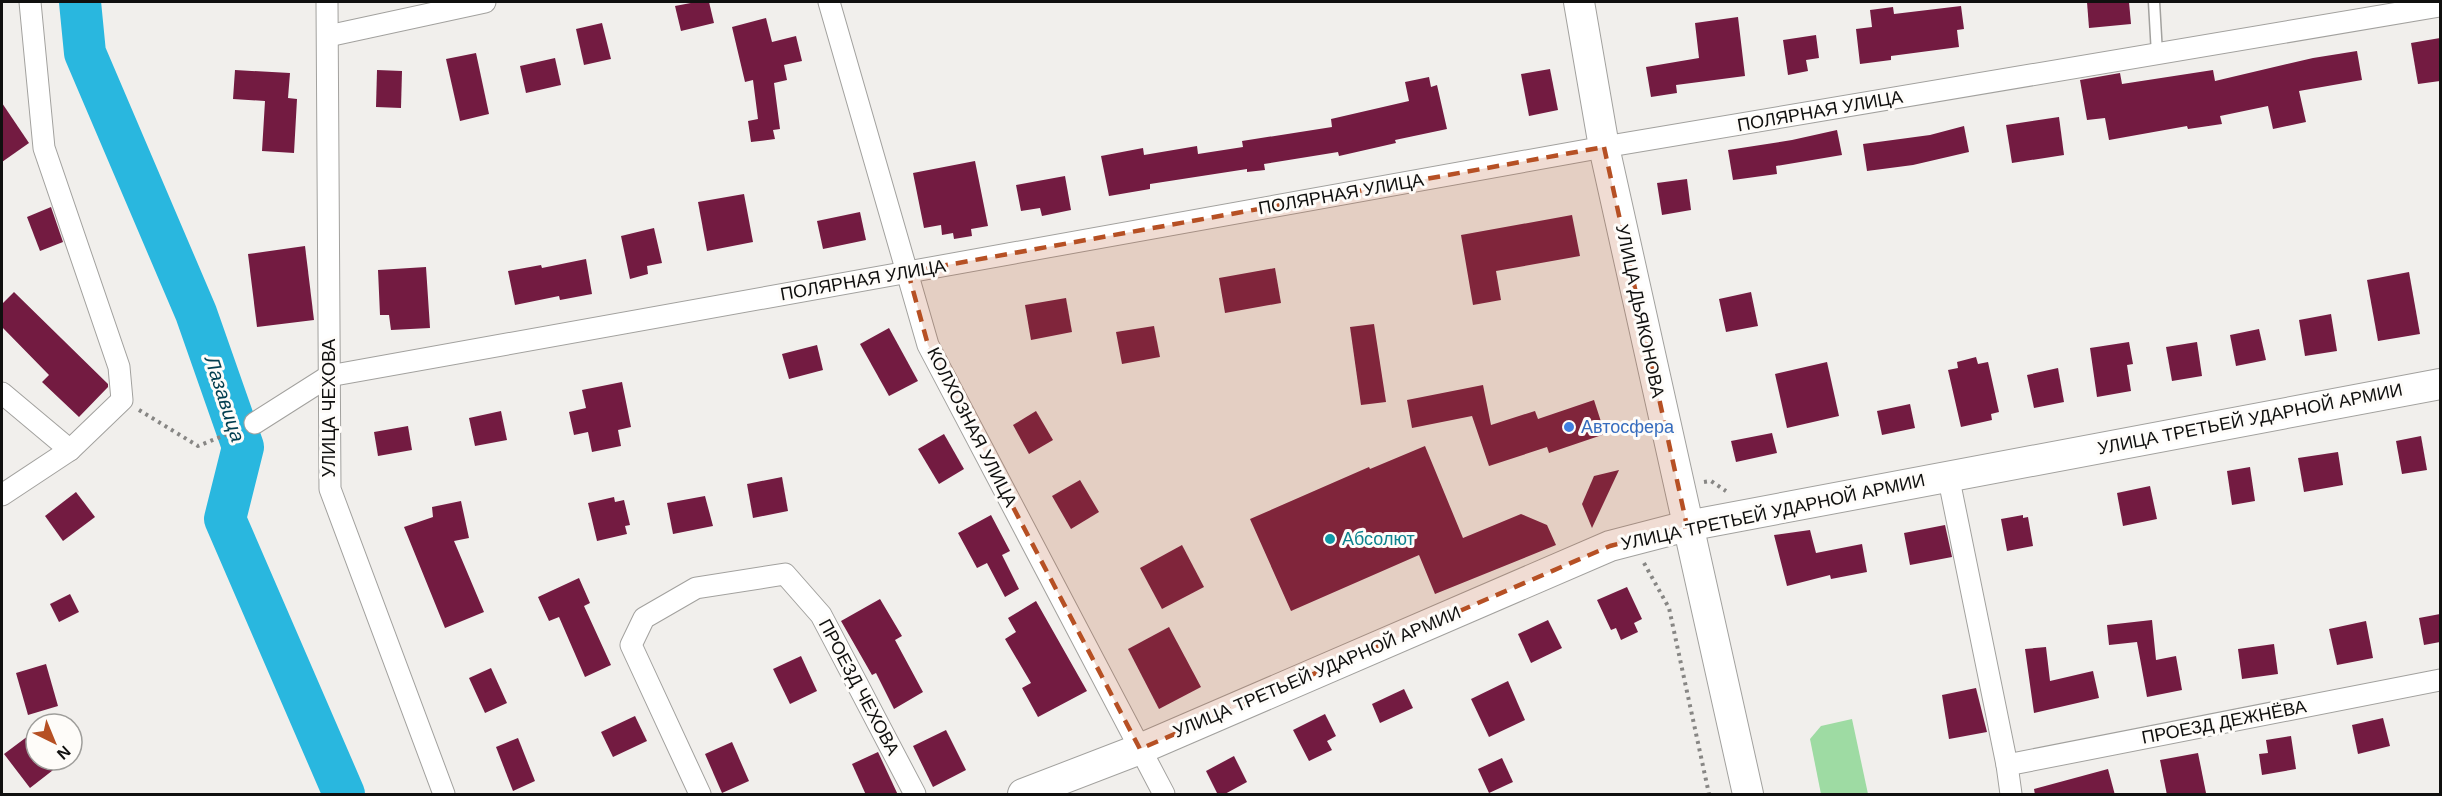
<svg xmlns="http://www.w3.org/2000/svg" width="2442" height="796" font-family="Helvetica,sans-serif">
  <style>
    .green { fill: #9edba3 }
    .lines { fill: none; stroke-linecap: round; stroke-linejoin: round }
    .river { stroke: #29b7df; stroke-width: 42 }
    .building { fill: #731b41 }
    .service-casing { stroke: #a2a19e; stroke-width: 13 }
    .minor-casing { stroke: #a2a19e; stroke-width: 23 }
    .secondary-casing { stroke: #a2a19e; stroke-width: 32 }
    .path { stroke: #878684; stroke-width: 4; stroke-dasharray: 3 4.5; stroke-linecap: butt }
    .service { stroke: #fff; stroke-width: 10 }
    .minor { stroke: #fff; stroke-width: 21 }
    .secondary { stroke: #fff; stroke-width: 30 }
    .marked { fill: #b65024; fill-opacity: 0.2; stroke: #b65024; stroke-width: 4.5; stroke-dasharray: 12 8; stroke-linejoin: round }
    .shop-dot { fill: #3f7fe0; stroke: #fefcf9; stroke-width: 2 }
    .culture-dot { fill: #0f9aa8; stroke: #fefcf9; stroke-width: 2 }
    .labels { text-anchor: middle; stroke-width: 6; stroke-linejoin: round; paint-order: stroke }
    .street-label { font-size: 18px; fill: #10100f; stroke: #fefcf9 }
    .shop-label { font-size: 18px; fill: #366cbe; stroke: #fefcf9; text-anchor: start }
    .culture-label { font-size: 18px; fill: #0d838f; stroke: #fefcf9; text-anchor: start }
    .water-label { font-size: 20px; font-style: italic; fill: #013e4f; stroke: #fefcf9 }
  </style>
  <rect width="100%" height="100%" fill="#f1efec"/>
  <!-- green -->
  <path class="green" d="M1852,719L1868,794H1821L1810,739L1821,726Z"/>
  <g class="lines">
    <!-- river -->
    <path class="river" d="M80,2L85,53L196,313L243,447L225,519L344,794"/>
  </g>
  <!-- building -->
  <g class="building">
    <path d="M696,2H709L714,23L681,31L675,6Z"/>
    <path d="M2087,2H2129L2131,24L2089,28Z"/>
    <path d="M1961,6L1964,29L1957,30L1959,47L1891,56V60L1860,64L1856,29L1872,27L1870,10L1893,7L1894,14Z"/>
    <path d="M1738,17L1745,76L1676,85L1677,93L1651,97L1646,67L1699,58L1695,23Z"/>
    <path d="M766,18L772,42L796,36L802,61L784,65L787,80L774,83L780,129L773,130L775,139L751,142L748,121L758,119L753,80L745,82L732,27Z"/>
    <path d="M602,23L611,59L584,65L576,29Z"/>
    <path d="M1816,35L1819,58L1806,60L1808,71L1788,75L1783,40Z"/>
    <path d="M2440,38V81L2418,84L2411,43Z"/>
    <path d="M2357,51L2362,80L2299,91L2306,122L2273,129L2268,106L2220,116L2222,124L2188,129L2187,126L2109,140L2105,118L2087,120L2080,80L2120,73L2122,84L2213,70L2215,81L2313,58Z"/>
    <path d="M476,53L489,114L460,121L446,59Z"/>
    <path d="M555,58L561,85L526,93L520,66Z"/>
    <path d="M1550,69L1558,110L1529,116L1521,74Z"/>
    <path d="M235,70L290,73L288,98L297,99L294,153L262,151L265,101L233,99Z"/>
    <path d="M377,70L402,71L401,108L376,107Z"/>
    <path d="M1429,77L1431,87L1437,85L1447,129L1395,140L1396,143L1339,156L1338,152L1264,164L1265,170L1247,172V169L1150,184V189L1109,196L1101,156L1143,148L1144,155L1197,146L1198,154L1243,147L1242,141L1332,127L1331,119L1409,101L1405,82Z"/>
    <path d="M2,103L29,143L2,162Z"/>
    <path d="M2059,117L2064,155L2012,163L2006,125Z"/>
    <path d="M1964,126L1969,152L1913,165L1867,171L1863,144L1930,135Z"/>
    <path d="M1837,130L1842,155L1776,166L1777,174L1733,180L1728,150L1792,140Z"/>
    <path d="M975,161L988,226L971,229L972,236L954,239L953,233L942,235L941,225L924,228L913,173Z"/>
    <path d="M1065,176L1071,210L1042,216L1040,208L1021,211L1016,185Z"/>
    <path d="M1687,179L1691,210L1662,215L1657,183Z"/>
    <path d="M744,194L753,242L707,251L698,202Z"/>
    <path d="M51,207L63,242L40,251L27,217Z"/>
    <path d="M860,212L866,240L823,249L817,221Z"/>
    <path d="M1572,215L1580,256L1496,271L1501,300L1473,305L1461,235Z"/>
    <path d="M654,228L662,263L647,266L648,274L630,279L621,236Z"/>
    <path d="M305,246L314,320L257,327L248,254Z"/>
    <path d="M586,259L592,294L560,300L559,296L515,305L508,271L541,265L542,268Z"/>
    <path d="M426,267L430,328L391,330L389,315H380L378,270Z"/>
    <path d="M1275,268L1281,303L1225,313L1219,278Z"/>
    <path d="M2409,272L2420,334L2378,341L2367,280Z"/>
    <path d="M14,292L108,384V387L79,417L42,382L49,375L2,327V304Z"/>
    <path d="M1751,292L1758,326L1726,332L1719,299Z"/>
    <path d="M1066,298L1072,332L1031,340L1025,305Z"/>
    <path d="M2331,314L2337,351L2305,356L2299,320Z"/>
    <path d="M1374,324L1386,402L1361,405L1350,327Z"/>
    <path d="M1154,326L1160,357L1122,364L1116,332Z"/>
    <path d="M889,328L918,381L889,396L860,344Z"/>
    <path d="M2259,329L2266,360L2236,366L2230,335Z"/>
    <path d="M2129,342L2133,364L2127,365L2131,391L2097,397L2090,348Z"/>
    <path d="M2197,342L2202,376L2172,381L2166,347Z"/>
    <path d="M817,345L823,370L789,379L782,354Z"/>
    <path d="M1976,357L1978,364L1988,362L1999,412L1991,414L1992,420L1961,427L1948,370L1958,368L1957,362Z"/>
    <path d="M1827,362L1839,416L1787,428L1775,374Z"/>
    <path d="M2058,368L2064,402L2034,408L2027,375Z"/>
    <path d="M622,382L631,427L618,430L621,446L592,452L588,432L574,435L569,412L586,408L582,390Z"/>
    <path d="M1483,385L1491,425L1535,411L1538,419L1594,400L1605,434L1549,453L1547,447L1489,466L1472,416L1412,428L1407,400Z"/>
    <path d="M1910,404L1915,428L1882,435L1877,411Z"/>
    <path d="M501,411L507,440L475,446L469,418Z"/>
    <path d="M1036,411L1053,440L1029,454L1013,425Z"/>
    <path d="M408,426L412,450L378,456L374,432Z"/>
    <path d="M1772,433L1777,453L1736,462L1731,441Z"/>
    <path d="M944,434L964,469L939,484L918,449Z"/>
    <path d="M2421,436L2427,470L2402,474L2396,441Z"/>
    <path d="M1425,446L1463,538L1521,514L1547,525L1556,545L1435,594L1419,555L1291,611L1250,519L1369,467L1370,469Z"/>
    <path d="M2338,452L2343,485L2304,492L2298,458Z"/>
    <path d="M2250,467L2255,501L2232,505L2227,471Z"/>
    <path d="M1619,470L1592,528L1582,504L1594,476Z"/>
    <path d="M782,477L788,511L753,518L747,484Z"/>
    <path d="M1080,480L1099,512L1071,529L1052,496Z"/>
    <path d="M2150,486L2157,519L2123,526L2117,493Z"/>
    <path d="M76,492L95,517L63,541L45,516Z"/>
    <path d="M705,496L713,526L673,534L667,503Z"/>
    <path d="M614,497L615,502L624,500L630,525L625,526L627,534L597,541L588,503Z"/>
    <path d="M461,501L469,538L454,541L484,612L445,628L404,527L433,517L432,507Z"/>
    <path d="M991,515L1010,551L1002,555L1019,589L1005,597L987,563L977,568L958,533Z"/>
    <path d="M2023,515V518L2028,517L2033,546L2007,551L2001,519Z"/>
    <path d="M1945,525L1952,557L1910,565L1904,533Z"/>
    <path d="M1810,530L1816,553L1862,544L1867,572L1831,579L1830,575L1787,586L1774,535Z"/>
    <path d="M1182,545L1204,587L1162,609L1140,568Z"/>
    <path d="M579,578L590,603L584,606L611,665L585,677L559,617L549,621L538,597Z"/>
    <path d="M1627,587L1642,619L1634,623L1638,632L1621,640L1616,628L1611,630L1597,600Z"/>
    <path d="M70,594L79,612L59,622L50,604Z"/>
    <path d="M880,599L902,636L895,640L923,692L894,709L876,673L872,675L841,621Z"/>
    <path d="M1036,601L1087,691L1038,717L1022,688L1031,683L1005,639L1016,632L1008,618Z"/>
    <path d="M2440,614V642L2424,645L2419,618Z"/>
    <path d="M1548,620L1562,648L1531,663L1518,634Z"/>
    <path d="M2152,620L2156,660L2176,656L2182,690L2147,697L2137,642L2109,645L2107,625Z"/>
    <path d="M2366,621L2373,658L2337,665L2329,629Z"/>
    <path d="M1169,627L1201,687L1159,709L1128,649Z"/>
    <path d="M2274,644L2278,674L2242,679L2238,649Z"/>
    <path d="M2046,647L2050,681L2093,671L2099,698L2034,713L2025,649Z"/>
    <path d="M801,656L817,691L790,704L773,669Z"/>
    <path d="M46,664L58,706L28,715L16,673Z"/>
    <path d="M491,668L507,703L485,713L469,678Z"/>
    <path d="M1508,681L1525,720L1489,737L1471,699Z"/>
    <path d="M1976,688L1987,732L1949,739L1942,695Z"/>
    <path d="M1404,689L1413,708L1380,723L1372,704Z"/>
    <path d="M1325,714L1336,736L1327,741L1332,750L1309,761L1293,730Z"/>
    <path d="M635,716L647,741L613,757L601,732Z"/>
    <path d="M2383,718L2390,746L2358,754L2352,725Z"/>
    <path d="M36,730V760H66L30,788L4,754Z"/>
    <path d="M946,730L966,770L933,787L913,746Z"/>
    <path d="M2291,736L2296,769L2262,775L2259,754L2268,753L2266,740Z"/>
    <path d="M518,738L535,781L513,791L496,747Z"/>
    <path d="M732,742L749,781L722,793L705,754Z"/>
    <path d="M878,752L898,795H866L852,764Z"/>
    <path d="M2198,753L2206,793L2167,795L2160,760Z"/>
    <path d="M1234,756L1247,782L1223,795H1218L1206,771Z"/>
    <path d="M1502,758L1513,782L1489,793L1478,769Z"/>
    <path d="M2108,769L2115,795H2035L2034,789Z"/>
  </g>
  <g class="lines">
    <defs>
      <path id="service" d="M2154,2L2157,54"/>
      <g id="minor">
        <path d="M327,2L330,489L444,794"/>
        <path d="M829,2L928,345L1164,794"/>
        <path d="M328,36L485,2"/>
        <path d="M2,393L70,450"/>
        <path d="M255,423L329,376L1604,147L2440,6"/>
        <path d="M1948,475L2007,765L2011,794"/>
        <path d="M2,495L70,450L122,400L119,367L44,148L30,2"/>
        <path d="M2007,765L2440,680"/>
        <path d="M700,794L631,645L644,618L696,588L785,574L821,615L915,794"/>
      </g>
      <g id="secondary">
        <path d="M1579,2L1604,147L1748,794"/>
        <path d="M1023,794L1140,749L1610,546L1687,526L2440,384"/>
      </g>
    </defs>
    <!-- service casing -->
    <use href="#service" class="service-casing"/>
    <!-- minor casing -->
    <use href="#minor" class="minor-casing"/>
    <!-- secondary casing -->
    <use href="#secondary" class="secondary-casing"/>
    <!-- path -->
    <g class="path">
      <path d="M139,410L198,446L235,431"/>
      <path d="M1704,482L1711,481L1726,491"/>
      <path d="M1644,563L1669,608L1709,794"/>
    </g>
    <!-- service -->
    <use href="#service" class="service"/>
    <!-- minor -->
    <use href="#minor" class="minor"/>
    <!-- secondary -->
    <use href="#secondary" class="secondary"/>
  </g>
  <!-- marked area -->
  <path class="marked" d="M1604,147L1687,526L1610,546L1140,749L928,345L908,272Z"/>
  <!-- markers -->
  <circle class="shop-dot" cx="1569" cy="427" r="6"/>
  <circle class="culture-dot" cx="1330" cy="539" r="6"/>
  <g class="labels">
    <!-- street labels -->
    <g class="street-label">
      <text transform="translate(1820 111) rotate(-10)" y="6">ПОЛЯРНАЯ УЛИЦА</text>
      <text transform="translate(1341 194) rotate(-10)" y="6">ПОЛЯРНАЯ УЛИЦА</text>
      <text transform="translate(863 280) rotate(-10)" y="6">ПОЛЯРНАЯ УЛИЦА</text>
      <text transform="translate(1640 311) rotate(78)" y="6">УЛИЦА ДЬЯКОНОВА</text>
      <text transform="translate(329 408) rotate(-90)" y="6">УЛИЦА ЧЕХОВА</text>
      <text transform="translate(2250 419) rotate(-11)" y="6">УЛИЦА ТРЕТЬЕЙ УДАРНОЙ АРМИИ</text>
      <text transform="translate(972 427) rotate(63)" y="6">КОЛХОЗНАЯ УЛИЦА</text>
      <text transform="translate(1773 512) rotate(-12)" y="6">УЛИЦА ТРЕТЬЕЙ УДАРНОЙ АРМИИ</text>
      <text transform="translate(1317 672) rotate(-23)" y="6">УЛИЦА ТРЕТЬЕЙ УДАРНОЙ АРМИИ</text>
      <text transform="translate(859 687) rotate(62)" y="6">ПРОЕЗД ЧЕХОВА</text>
      <text transform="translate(2224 722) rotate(-11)" y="6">ПРОЕЗД ДЕЖНЁВА</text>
    </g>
    <!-- shop labels -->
    <g class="shop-label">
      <text x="1581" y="433">Автосфера</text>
    </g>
    <!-- culture labels -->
    <g class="culture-label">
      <text x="1342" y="545">Абсолют</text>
    </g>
    <!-- water labels -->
    <g class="water-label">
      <text transform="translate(225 399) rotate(72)" y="7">Лазавица</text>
    </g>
  </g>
  <!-- border -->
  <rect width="2442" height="796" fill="none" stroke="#10100f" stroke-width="6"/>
  <!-- north arrow -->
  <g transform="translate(54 742) rotate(137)"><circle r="28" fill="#fefcf9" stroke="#9f9e9b" stroke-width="1.5"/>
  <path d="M0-4.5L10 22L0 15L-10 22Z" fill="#b65024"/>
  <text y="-9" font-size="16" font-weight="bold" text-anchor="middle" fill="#10100f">N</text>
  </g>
</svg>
